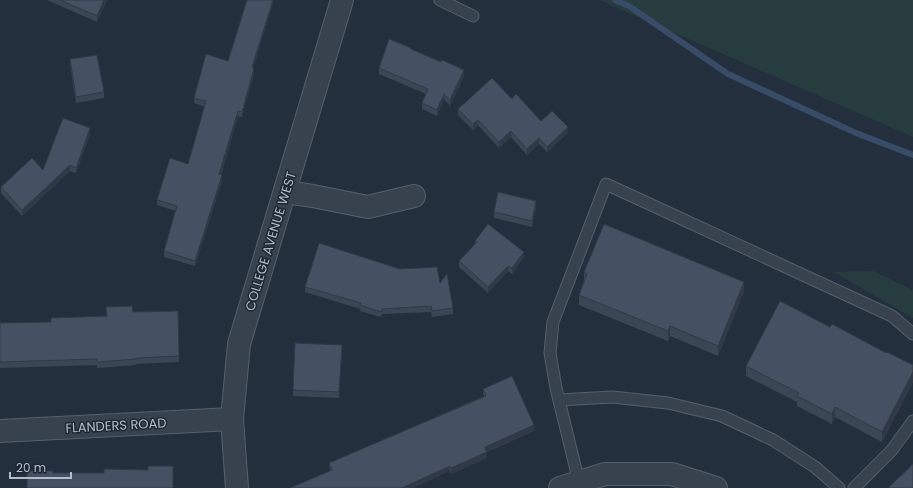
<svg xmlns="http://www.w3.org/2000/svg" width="913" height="488" font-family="Poppins,sans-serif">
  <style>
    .green { fill: #263c3f }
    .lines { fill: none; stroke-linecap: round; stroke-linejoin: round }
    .stream { stroke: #394c67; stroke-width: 6 }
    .service-casing { stroke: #565f6c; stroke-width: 13 }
    .minor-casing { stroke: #565f6c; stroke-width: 24 }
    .tertiary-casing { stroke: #565f6c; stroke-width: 24 }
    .service { stroke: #38414e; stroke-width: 11 }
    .minor { stroke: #38414e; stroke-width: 22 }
    .tertiary { stroke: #38414e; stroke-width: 22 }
    .wall { fill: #3b4654 }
    .shaded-wall { fill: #303945 }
    .building { fill: #455162; stroke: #303945 }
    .labels { text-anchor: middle; stroke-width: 3; stroke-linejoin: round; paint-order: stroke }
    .street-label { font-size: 13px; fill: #b4bcc9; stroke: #1d2633 }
  </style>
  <rect width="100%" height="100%" fill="#242f3e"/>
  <!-- green -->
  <g class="green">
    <path d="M599,0H913V137Z"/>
    <path d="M873,271L913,290V318L834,272Z"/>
  </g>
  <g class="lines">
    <!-- stream -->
    <path class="stream" d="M615,0L629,6L728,74L856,133L913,155"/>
    <defs>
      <g id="service">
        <path d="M440,0L473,16"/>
        <path d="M559,400L612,397L668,403L722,416L773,440L815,467L839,488"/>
        <path d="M579,482L556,388L550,353L553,322L606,184L892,316L913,334"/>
        <path d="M854,488L892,450L913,421"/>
      </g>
      <g id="minor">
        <path d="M285,192L313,196L368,207L414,196"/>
        <path d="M0,431L232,419"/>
        <path d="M560,488L605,474H672L716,488"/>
      </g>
      <path id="tertiary" d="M237,488L232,419L239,344L342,0"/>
    </defs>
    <!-- service casing -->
    <use href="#service" class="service-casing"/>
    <!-- minor casing -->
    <use href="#minor" class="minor-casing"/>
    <!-- tertiary casing -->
    <use href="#tertiary" class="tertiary-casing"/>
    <!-- service -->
    <use href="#service" class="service"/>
    <!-- minor -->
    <use href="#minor" class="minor"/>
    <!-- tertiary -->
    <use href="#tertiary" class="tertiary"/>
  </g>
  <!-- wall -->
  <g class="wall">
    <path d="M47,0H107L97,22Z"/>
    <path d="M274,0L253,68L254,74L242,117L238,116L221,175L222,181L195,266L164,257V251L175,211L157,205V200L188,164L205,107L194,103V98L228,61Z"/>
    <path d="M411,49L464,76L450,106L444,99L437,116L422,109V103L426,94L379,74V68Z"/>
    <path d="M70,59L104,92V98L76,103L70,65Z"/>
    <path d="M512,99L541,121L568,133L547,152L539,144L527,155L511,137L499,148L478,125L473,130L458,115V109Z"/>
    <path d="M90,134L76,173L70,171L22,216L1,193V187L43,170Z"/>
    <path d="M536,207L532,227L494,218V212Z"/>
    <path d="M475,241L524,257L512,274L508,271L488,293L459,267V261L475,244Z"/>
    <path d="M584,272L744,292L718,356L670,336L668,341L579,305V295L584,281Z"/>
    <path d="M440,283L453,308V314L432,317L431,312L382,314L381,317L360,311V309L305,292V287Z"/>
    <path d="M106,307L133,312L178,311L179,362L136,364V365L97,368V365L0,368V323L51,322L107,316Z"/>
    <path d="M830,327L913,365V382L882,442L835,417L832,424L797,406V402L746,376V366Z"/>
    <path d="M342,351L339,398L293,396V390Z"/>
    <path d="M483,389L534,431L487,452V458L451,474L450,471H330L329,463L484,396L483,394Z"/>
  </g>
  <!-- shaded-wall -->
  <g class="shaded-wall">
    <path d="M104,0H107L97,22V16Z"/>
    <path d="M273,0H274L252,73V67Z"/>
    <path d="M254,68V74L242,117V112Z"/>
    <path d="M464,70V76L450,106V100Z"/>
    <path d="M444,94V99L437,116V110Z"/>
    <path d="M238,111V116L219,180V174Z"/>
    <path d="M478,120V125L473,130V124Z"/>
    <path d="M568,127V133L547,152V147Z"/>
    <path d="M90,128V134L76,173V168Z"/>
    <path d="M511,131V137L499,148V142Z"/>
    <path d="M539,138V144L527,155V149Z"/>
    <path d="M70,165V171L22,216V210Z"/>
    <path d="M222,175V181L195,266V261Z"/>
    <path d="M536,201V207L532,227V221Z"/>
    <path d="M524,252V257L512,274V268Z"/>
    <path d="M508,266V271L488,293V287Z"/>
    <path d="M744,282V292L718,356V346Z"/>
    <path d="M670,326V336L668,341V331Z"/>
    <path d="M913,372V382L882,442V432Z"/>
    <path d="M835,407V417L832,424V414Z"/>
    <path d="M534,425V431L485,452V447Z"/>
    <path d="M487,452V458L451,474V468Z"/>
    <path d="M450,466V471L414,488H402Z"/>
  </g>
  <!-- building -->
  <g class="building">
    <path d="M60,0H104L97,16Z"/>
    <path d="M247,0H273L252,67L254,68L242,112L238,111L219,174L222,175L195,261L164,251L177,206L157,200L170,158L188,164L206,101L194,98L206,54L228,61Z"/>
    <path d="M389,39L411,48V49L441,62L442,60L464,70L450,100L444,94L437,110L422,103L428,89L379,68Z"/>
    <path d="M97,55L104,92L76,97L70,59Z"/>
    <path d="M492,78L512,99L516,94L541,121L552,111L568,127L547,147L539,138L527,149L511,131L499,142L478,120L473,124L458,109Z"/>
    <path d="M63,118L90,128L76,168L70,165L22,210L1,187L32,158L43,170Z"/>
    <path d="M498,192L536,201L532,221L494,212Z"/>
    <path d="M488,224L524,252L512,268L508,266L488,287L459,261L477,242L475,241Z"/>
    <path d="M604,224L744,282L718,346L670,326L668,331L579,295L587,274L584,272Z"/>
    <path d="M319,243L400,269L437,267L440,283L447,274L453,308L432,311L431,306L382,309L381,312L360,305L361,303L305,287Z"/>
    <path d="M780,301L830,327L832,324L886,353L887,352L913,365V372L882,432L835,407L832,414L797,396L799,393L746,366Z"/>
    <path d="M132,306L133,312L178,311L179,356L136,358V359L97,362V359L0,362V323L51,322V318L107,316L106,307Z"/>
    <path d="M295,343L342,345L339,392L293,390Z"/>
    <path d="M512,376L534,425L485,447L487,452L451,468L450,466L402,488H290L332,470L329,463L486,396L483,389Z"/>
    <path d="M913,464V488H888Z"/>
    <path d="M148,466H173V488H27V471H53V473H104V469L148,470Z"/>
  </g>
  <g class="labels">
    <!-- street labels -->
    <g class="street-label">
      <text transform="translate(270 241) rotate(-73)" y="5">COLLEGE AVENUE WEST</text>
      <text transform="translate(116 425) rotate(-3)" y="5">FLANDERS ROAD</text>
    </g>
  </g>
  <!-- scale -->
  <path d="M10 472v6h61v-6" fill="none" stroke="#b4bcc9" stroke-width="2"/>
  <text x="16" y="472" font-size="12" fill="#b4bcc9" stroke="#1d2633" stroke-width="3" paint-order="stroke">20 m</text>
</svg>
